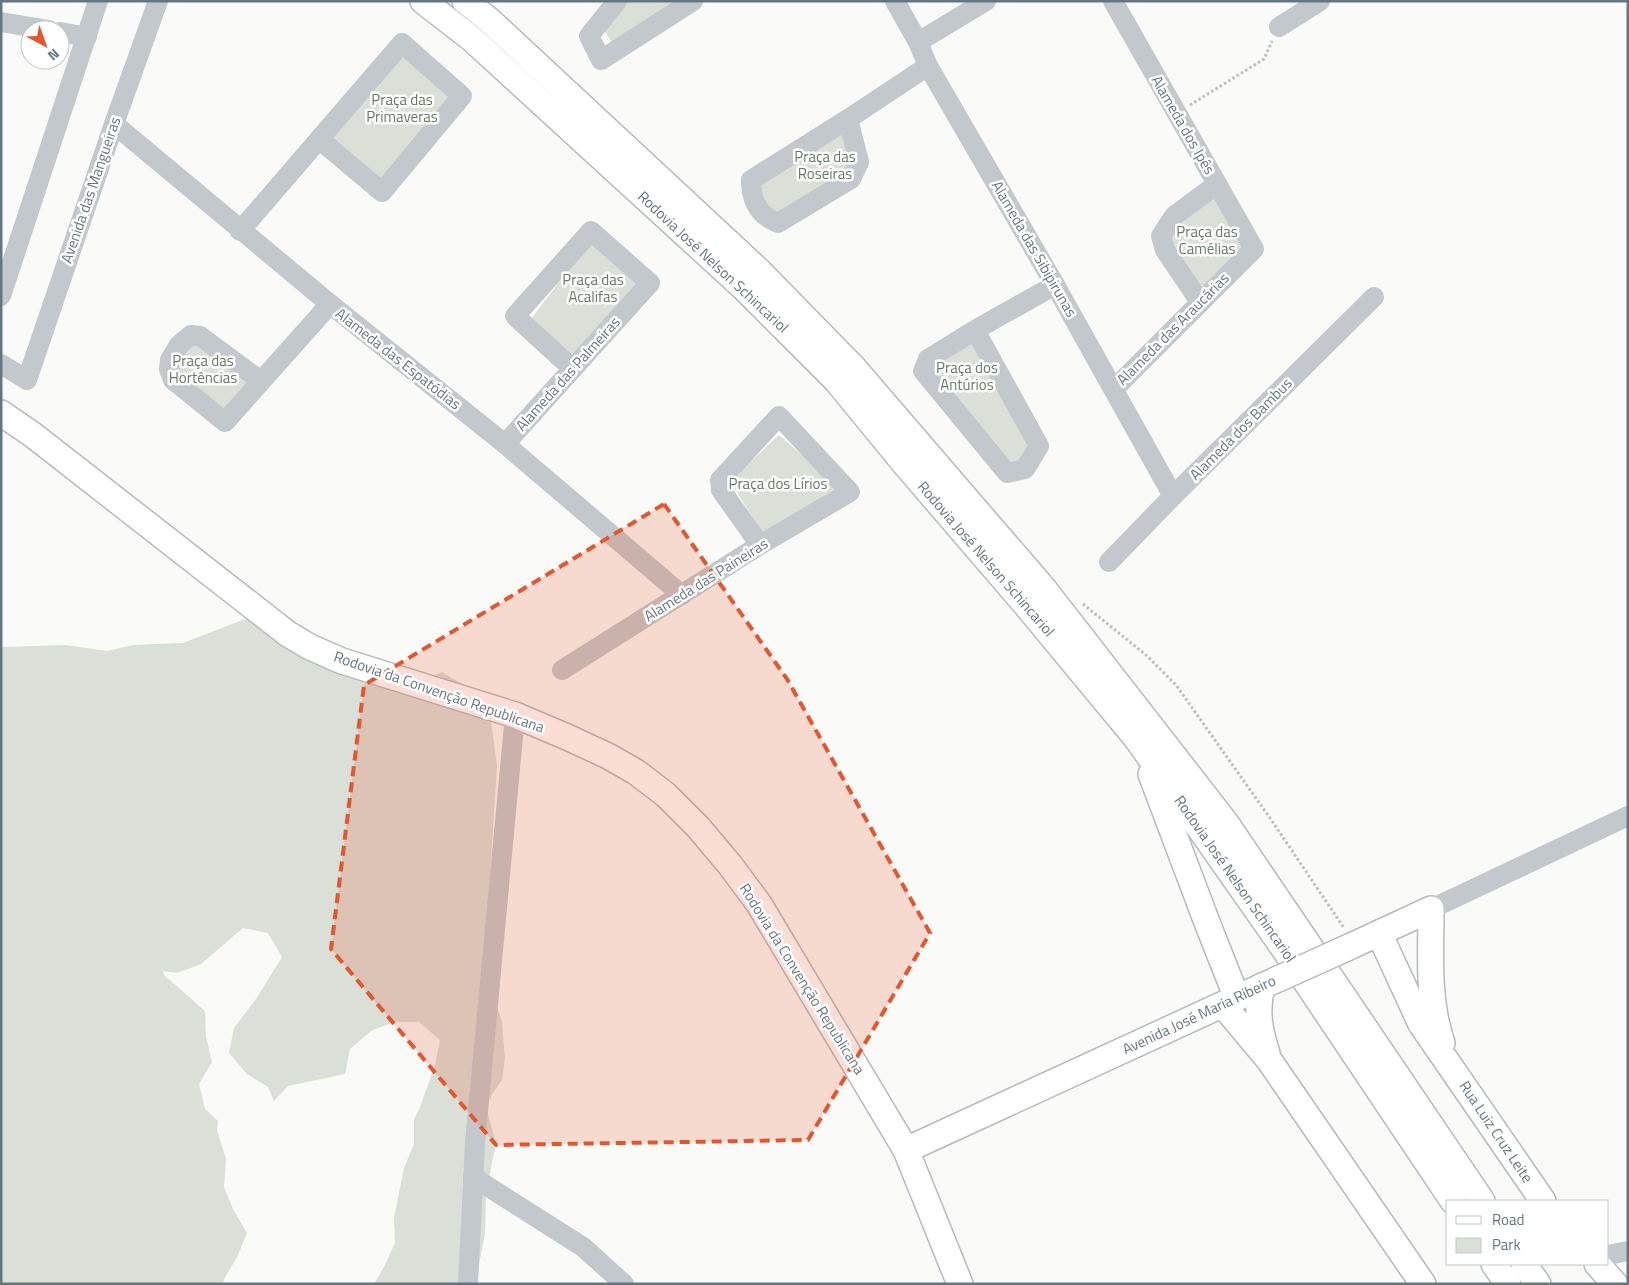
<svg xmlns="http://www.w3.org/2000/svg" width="1629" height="1285" font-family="'Titillium Web',sans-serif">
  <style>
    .green { fill: #dadfd7 }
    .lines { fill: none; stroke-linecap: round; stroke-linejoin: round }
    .major-casing { stroke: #b5babe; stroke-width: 28 }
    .path { stroke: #bbbfc2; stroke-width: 3; stroke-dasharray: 2.5 2.5; stroke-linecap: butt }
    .minor { stroke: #c3c8cc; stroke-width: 20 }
    .major { stroke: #fff; stroke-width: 25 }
    .major-bridge-casing { stroke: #b5babe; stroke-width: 28; stroke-linecap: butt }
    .major-bridge { stroke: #fff; stroke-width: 25 }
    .marked { fill: #e4572e; fill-opacity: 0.2; stroke: #e4572e; stroke-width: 4; stroke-dasharray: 10 6; stroke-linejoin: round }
    .labels { text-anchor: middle; stroke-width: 5; stroke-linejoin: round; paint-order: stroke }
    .park-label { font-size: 15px; fill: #687a64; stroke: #fff }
    .street-label { font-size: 15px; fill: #657683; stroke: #fff }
  </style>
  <rect width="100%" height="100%" fill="#fafaf8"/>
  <!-- green -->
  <g class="green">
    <path d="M625,1H679L613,45L602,26Z"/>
    <path d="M404,52L456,98L381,184L331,138Z"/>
    <path d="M845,128L856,160L848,177L772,216L755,182Z"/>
    <path d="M1217,190L1252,249L1206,292L1173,252L1167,237L1176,220Z"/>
    <path d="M590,242L637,284L574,361L531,319Z"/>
    <path d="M192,340L256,382L225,417L179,379L176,360Z"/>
    <path d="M976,340L1035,446L1023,463L1009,466L933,375L942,359Z"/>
    <path d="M779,435L838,487L763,534L730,481Z"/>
    <path d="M253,616L274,629L432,676L442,672L462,684L480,702L491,721L497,766L485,955L488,979L502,1022L505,1059L502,1080L487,1102L486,1107L496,1143L486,1192L485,1234L475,1284H374L384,1267L395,1243L394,1218L404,1168L414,1144V1119L419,1110L435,1065L440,1040L419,1022H394L371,1031L350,1049L345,1074L288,1086L274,1101L268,1087L247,1074L229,1053L234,1028L256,999L282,957L268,933L243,928L201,964L177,973L163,971L164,975L205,1011L206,1037L212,1062L199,1084L205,1109L218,1121L217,1130L226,1159L224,1187L233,1209L247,1233L237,1257L224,1279L223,1284H1V647L66,645L107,651L133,645L183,643Z"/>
  </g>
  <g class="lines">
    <defs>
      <g id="major">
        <path d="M423,1L472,39L744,288L836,380L904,463L1026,605L1137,739L1280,943L1453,1201"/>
        <path d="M465,1L489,20L759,271L852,366L1044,589L1226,823L1482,1201"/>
        <path d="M1,413L33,435L288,634L310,647L342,661L515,715L567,737L608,756L636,772L666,795L698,827L730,865L759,904L906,1150L960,1284"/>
        <path d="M1151,774L1208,925L1237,998"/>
        <path d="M1379,933L1421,1024L1543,1201"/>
        <path d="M1349,947L1431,909C1431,954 1427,1000 1442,1043"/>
        <path d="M1262,986C1256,1010 1259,1029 1267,1053"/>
        <path d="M1223,1005L1269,1060L1423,1284"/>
        <path d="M906,1150L1278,979"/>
        <path d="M1494,1264L1508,1284"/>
        <path d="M1524,1264L1538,1284"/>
        <path d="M1597,1264L1615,1284"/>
      </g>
    </defs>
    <!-- major casing -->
    <use href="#major" class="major-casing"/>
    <!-- path -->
    <g class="path">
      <path d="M1190,105L1264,59L1272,41"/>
      <path d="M1083,604L1146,655L1176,685L1270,818L1344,928"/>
    </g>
    <!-- minor -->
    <g class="minor">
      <path d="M617,1L589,36L601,60L693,1"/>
      <path d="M895,1L918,42L928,66L1055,285L1173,496"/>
      <path d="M1113,1L1254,249L1114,389"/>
      <path d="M1,22L49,30"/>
      <path d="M1279,27L1320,1"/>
      <path d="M60,32L87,37"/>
      <path d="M918,42L986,1"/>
      <path d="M848,119L859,162L851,179L778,223C758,215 751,201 751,180L848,119L928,66"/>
      <path d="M114,124L330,304L505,444L682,595"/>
      <path d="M240,231L402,43L462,96L382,192L319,139"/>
      <path d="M1,296L98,1"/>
      <path d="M1200,302L1165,250L1161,236L1174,216L1217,184"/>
      <path d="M975,330L1039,446L1025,469L1007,473L923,371L928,359L975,330L1055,285"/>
      <path d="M1,364L27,380L114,124L158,1"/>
      <path d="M261,381L200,336L191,335L179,345L170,360L169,369L173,380L225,422L330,304"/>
      <path d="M505,444L650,283L591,231L515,316L573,369"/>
      <path d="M1109,562L1173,496L1374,297"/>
      <path d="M562,670L760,545L850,492L779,416L720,480L721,490L760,545"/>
      <path d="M1431,909L1628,816"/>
      <path d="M473,1177L583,1247L624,1284"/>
      <path d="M1608,1255L1628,1251"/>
      <path d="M468,1284L475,1143L515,715"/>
    </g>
    <!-- major -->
    <use href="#major" class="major"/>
    <defs>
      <path id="major-bridge" d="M1278,979L1349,947"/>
    </defs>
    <!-- major-bridge casing -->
    <use href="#major-bridge" class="major-bridge-casing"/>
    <!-- major-bridge -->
    <use href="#major-bridge" class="major-bridge"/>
  </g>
  <!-- marked area -->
  <path class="marked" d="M664,504L787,679L930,933L808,1140L496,1145L331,949L364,685Z"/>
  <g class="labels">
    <!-- park labels -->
    <g class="park-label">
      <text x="402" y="105">Praça das<tspan x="402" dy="17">Primaveras</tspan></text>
      <text x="825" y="162">Praça das<tspan x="825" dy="17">Roseiras</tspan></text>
      <text x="1207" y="237">Praça das<tspan x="1207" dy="17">Camélias</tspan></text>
      <text x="593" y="285">Praça das<tspan x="593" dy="17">Acalifas</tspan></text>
      <text x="203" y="366">Praça das<tspan x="203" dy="17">Hortências</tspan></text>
      <text x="967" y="373">Praça dos<tspan x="967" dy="17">Antúrios</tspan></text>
      <text x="778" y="489">Praça dos Lírios</text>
    </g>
    <!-- street labels -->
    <g class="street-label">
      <text transform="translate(1183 125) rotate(60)" y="5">Alameda dos Ipês</text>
      <text transform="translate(91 190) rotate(-71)" y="5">Avenida das Mangueiras</text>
      <text transform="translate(1034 249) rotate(60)" y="5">Alameda das Sibipirunas</text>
      <text transform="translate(713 262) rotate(43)" y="5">Rodovia José Nelson Schincariol</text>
      <text transform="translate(1173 329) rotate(-45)" y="5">Alameda das Araucárias</text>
      <text transform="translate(398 359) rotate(38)" y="5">Alameda das Espatódias</text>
      <text transform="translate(568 374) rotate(-48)" y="5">Alameda das Palmeiras</text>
      <text transform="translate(1241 429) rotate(-45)" y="5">Alameda dos Bambus</text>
      <text transform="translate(986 559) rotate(49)" y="5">Rodovia José Nelson Schincariol</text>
      <text transform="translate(706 580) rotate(-32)" y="5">Alameda das Paineiras</text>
      <text transform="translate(439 692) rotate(19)" y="5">Rodovia da Convenção Republicana</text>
      <text transform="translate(1235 879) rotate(55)" y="5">Rodovia José Nelson Schincariol</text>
      <text transform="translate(802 979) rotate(58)" y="5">Rodovia da Convenção Republicana</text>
      <text transform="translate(1199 1015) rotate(-25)" y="5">Avenida José Maria Ribeiro</text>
      <text transform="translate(1496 1132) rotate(56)" y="5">Rua Luiz Cruz Leite</text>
    </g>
  </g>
  <!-- border -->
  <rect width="1629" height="1285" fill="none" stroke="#657683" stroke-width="5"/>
  <!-- legend -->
  <rect x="1446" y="1200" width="162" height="65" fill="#ffffff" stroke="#c1c8cd"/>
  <rect x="1456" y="1216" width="25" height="8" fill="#ffffff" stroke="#c1c8cd"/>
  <text x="1492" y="1225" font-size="15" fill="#657683">Road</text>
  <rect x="1456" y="1238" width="25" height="15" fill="#dadfd7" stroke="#c1c8cd"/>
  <text x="1492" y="1250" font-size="15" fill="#657683">Park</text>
  <!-- north arrow -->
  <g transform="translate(45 45) rotate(139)"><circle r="24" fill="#ffffff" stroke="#c1c8cd"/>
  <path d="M0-4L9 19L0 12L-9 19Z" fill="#e4572e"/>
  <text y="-8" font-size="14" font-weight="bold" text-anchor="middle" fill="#657683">N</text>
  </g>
</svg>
